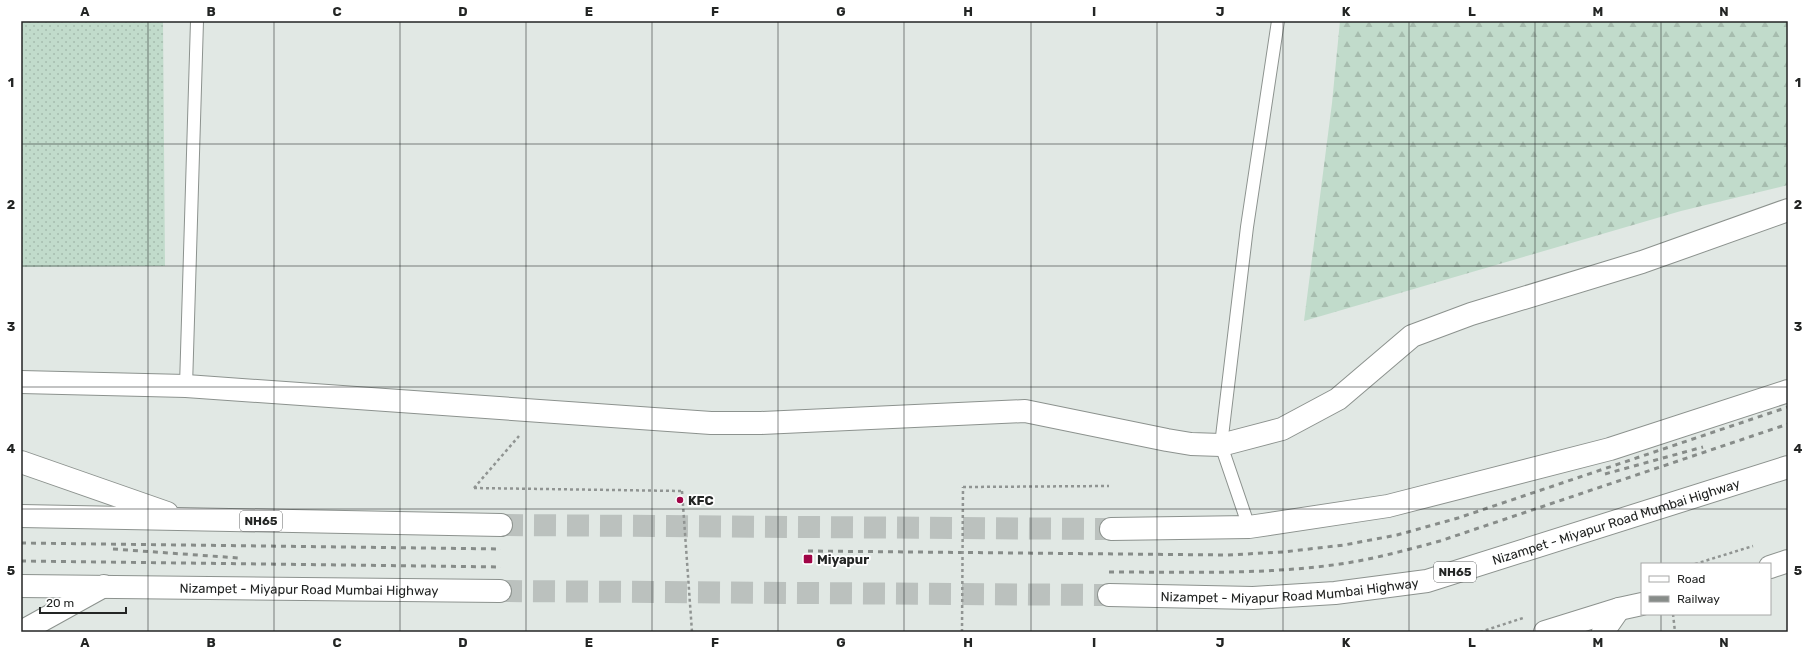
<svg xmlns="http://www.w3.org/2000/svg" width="1809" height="653" font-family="Rubik,sans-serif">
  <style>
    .grass { fill: url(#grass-dots) }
    .forest { fill: url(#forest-firs) }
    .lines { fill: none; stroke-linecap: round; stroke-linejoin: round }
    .highway-tunnel { stroke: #bbc1be; stroke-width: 22; stroke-dasharray: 22 11; stroke-linecap: butt }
    .lane-casing { stroke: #8c928e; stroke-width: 14 }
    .street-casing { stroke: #8c928e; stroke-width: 24 }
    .secondary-casing { stroke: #8c928e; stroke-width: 24 }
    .highway-casing { stroke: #8c928e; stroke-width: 24 }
    .path { stroke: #909492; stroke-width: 2.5; stroke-dasharray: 3 3; stroke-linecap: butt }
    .lane { stroke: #fff; stroke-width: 12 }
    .street { stroke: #fff; stroke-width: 22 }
    .secondary { stroke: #fff; stroke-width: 22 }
    .highway { stroke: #fff; stroke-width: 22 }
    .rail { stroke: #878c89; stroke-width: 3; stroke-dasharray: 5 5; stroke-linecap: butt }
    .path-bridge { stroke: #909492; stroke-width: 2.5; stroke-dasharray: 3 3; stroke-linecap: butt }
    .grid { fill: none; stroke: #232524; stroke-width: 1; stroke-opacity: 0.55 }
    .poi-dot { fill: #a00446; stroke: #fff; stroke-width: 1.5 }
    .labels { text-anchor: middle; stroke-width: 3.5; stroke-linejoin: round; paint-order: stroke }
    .shield { fill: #fff; stroke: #656666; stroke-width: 1 }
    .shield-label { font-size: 12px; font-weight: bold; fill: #232524 }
    .poi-label { font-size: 13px; font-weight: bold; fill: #232524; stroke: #fff; text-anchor: start }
    .street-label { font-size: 13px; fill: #232524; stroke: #fff }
    .neatline { fill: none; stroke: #232524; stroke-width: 1.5 }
    .grid-label { font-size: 13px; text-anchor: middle; font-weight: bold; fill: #232524 }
  </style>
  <defs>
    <pattern id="grass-dots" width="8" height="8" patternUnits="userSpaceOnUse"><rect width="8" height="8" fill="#c1dbcb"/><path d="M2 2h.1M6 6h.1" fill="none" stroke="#a6bcae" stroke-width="1.8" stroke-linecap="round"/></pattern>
    <pattern id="forest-firs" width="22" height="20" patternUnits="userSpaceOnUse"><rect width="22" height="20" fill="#c1dbcb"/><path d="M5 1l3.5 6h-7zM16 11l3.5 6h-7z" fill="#a6bcae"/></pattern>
  </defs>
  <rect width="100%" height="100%" fill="#e1e8e4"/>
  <!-- grass -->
  <path class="grass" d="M21,21H163L165,266L21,267Z"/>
  <!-- forest -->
  <path class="forest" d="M1340,21H1788V185L1681,211L1304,321L1332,103Z"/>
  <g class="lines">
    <!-- highway-tunnel -->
    <g class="highway-tunnel">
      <path d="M501,525L1111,529"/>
      <path d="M500,591L1109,595"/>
    </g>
    <defs>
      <g id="lane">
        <path d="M186,386L197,21"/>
        <path d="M1249,527L1221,445L1247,227L1278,21"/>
      </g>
      <path id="street" d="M1603,632L1619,609"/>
      <g id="secondary">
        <path d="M21,382L186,386L711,423H761L1025,411L1167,440L1191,444L1221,445L1282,429L1338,399L1412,336L1471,314L1642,262L1788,210"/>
        <path d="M1770,567L1788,561"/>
        <path d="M1545,632L1619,609L1642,604"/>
      </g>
      <g id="highway">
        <path d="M21,462L167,513"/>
        <path d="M21,516L501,525"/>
        <path d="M1111,529L1249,527L1388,506L1610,449L1788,391"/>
        <path id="s1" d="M21,586L500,591"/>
        <path id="s2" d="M1109,595L1253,598L1335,593L1427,581L1788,467"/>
        <path d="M21,632L104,586"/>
      </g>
    </defs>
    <!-- lane casing -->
    <use href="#lane" class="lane-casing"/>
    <!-- street casing -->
    <use href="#street" class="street-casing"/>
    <!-- secondary casing -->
    <use href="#secondary" class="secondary-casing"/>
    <!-- highway casing -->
    <use href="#highway" class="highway-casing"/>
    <!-- path -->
    <g class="path">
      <path d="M963,487L1109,486"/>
      <path d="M474,488L682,491"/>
      <path d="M474,488L519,436"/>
      <path d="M1695,564L1753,546"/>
      <path d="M1673,614L1675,632"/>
      <path d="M1480,632L1523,618"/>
    </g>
    <!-- lane -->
    <use href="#lane" class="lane"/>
    <!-- street -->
    <use href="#street" class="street"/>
    <!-- secondary -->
    <use href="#secondary" class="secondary"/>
    <!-- highway -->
    <use href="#highway" class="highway"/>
    <!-- rail -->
    <g class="rail">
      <path d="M1605,474L1703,447"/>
      <path d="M21,543L501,549"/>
      <path d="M113,549L239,558"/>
      <path d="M808,551L1227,555L1283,552L1344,545L1397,535L1458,518L1788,407"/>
      <path d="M21,561L501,567"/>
      <path d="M1109,572C1186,572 1263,575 1340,564C1374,559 1407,550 1440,541L1788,424"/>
    </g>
    <!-- path-bridge -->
    <g class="path-bridge">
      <path d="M682,491L692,632"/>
      <path d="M962,632L963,487"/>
    </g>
  </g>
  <!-- grid -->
  <path class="grid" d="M148,21V632M274,21V632M400,21V632M526,21V632M652,21V632M778,21V632M904,21V632M1031,21V632M1157,21V632M1283,21V632M1409,21V632M1535,21V632M1661,21V564M21,144H1788M21,266H1788M21,387H1788M21,509H1788M1661,614V632"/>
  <!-- markers -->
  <g class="poi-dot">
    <circle cx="680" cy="500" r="4"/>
    <rect x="803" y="554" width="10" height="10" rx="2"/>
  </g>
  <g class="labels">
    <!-- shield labels -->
    <g class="shield">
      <rect x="240" y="511" width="42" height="20" rx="3"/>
      <rect x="1434" y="562" width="42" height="20" rx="3"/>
    </g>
    <g class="shield-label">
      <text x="261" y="525">NH65</text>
      <text x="1455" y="576">NH65</text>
    </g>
    <!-- poi labels -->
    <g class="poi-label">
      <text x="688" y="505">KFC</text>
      <text x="817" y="564">Miyapur</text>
    </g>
    <!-- street labels -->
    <g class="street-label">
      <text dy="5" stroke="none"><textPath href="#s2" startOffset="517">Nizampet - Miyapur Road Mumbai Highway</textPath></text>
      <text dy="5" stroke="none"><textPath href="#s1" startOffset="288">Nizampet - Miyapur Road Mumbai Highway</textPath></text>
      <text dy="5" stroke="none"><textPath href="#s2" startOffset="181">Nizampet - Miyapur Road Mumbai Highway</textPath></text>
    </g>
  </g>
  <!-- border -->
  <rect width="1809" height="653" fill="none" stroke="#ffffff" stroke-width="44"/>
  <!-- legend -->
  <rect x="1641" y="563" width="130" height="52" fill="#ffffff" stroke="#a7a8a7"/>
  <rect x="1649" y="576" width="20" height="6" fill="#ffffff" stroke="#a7a8a7"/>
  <text x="1677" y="583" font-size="12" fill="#232524">Road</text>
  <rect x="1649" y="596" width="20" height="6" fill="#878c89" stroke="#a7a8a7"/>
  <text x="1677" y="603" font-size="12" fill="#232524">Railway</text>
  <!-- scale -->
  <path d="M40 607v6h86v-6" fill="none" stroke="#232524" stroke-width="2"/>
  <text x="46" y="607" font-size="12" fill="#232524" stroke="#ffffff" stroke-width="3" paint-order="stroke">20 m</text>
  <rect x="22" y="22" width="1765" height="609" class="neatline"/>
  <g class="grid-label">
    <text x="85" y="16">A</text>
    <text x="211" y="16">B</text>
    <text x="337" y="16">C</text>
    <text x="463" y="16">D</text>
    <text x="589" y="16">E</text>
    <text x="715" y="16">F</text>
    <text x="841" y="16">G</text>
    <text x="968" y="16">H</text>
    <text x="1094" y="16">I</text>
    <text x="1220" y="16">J</text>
    <text x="1346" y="16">K</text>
    <text x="1472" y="16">L</text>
    <text x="1598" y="16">M</text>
    <text x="1724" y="16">N</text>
    <text x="11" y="87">1</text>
    <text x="1798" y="87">1</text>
    <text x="11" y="209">2</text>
    <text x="1798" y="209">2</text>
    <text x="11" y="331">3</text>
    <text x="1798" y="331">3</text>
    <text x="11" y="453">4</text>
    <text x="1798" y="453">4</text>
    <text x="11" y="575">5</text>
    <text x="1798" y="575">5</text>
    <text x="85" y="647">A</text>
    <text x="211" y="647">B</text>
    <text x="337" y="647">C</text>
    <text x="463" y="647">D</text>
    <text x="589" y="647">E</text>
    <text x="715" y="647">F</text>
    <text x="841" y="647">G</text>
    <text x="968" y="647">H</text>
    <text x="1094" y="647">I</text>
    <text x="1220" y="647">J</text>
    <text x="1346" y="647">K</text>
    <text x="1472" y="647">L</text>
    <text x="1598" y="647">M</text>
    <text x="1724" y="647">N</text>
  </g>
</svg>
